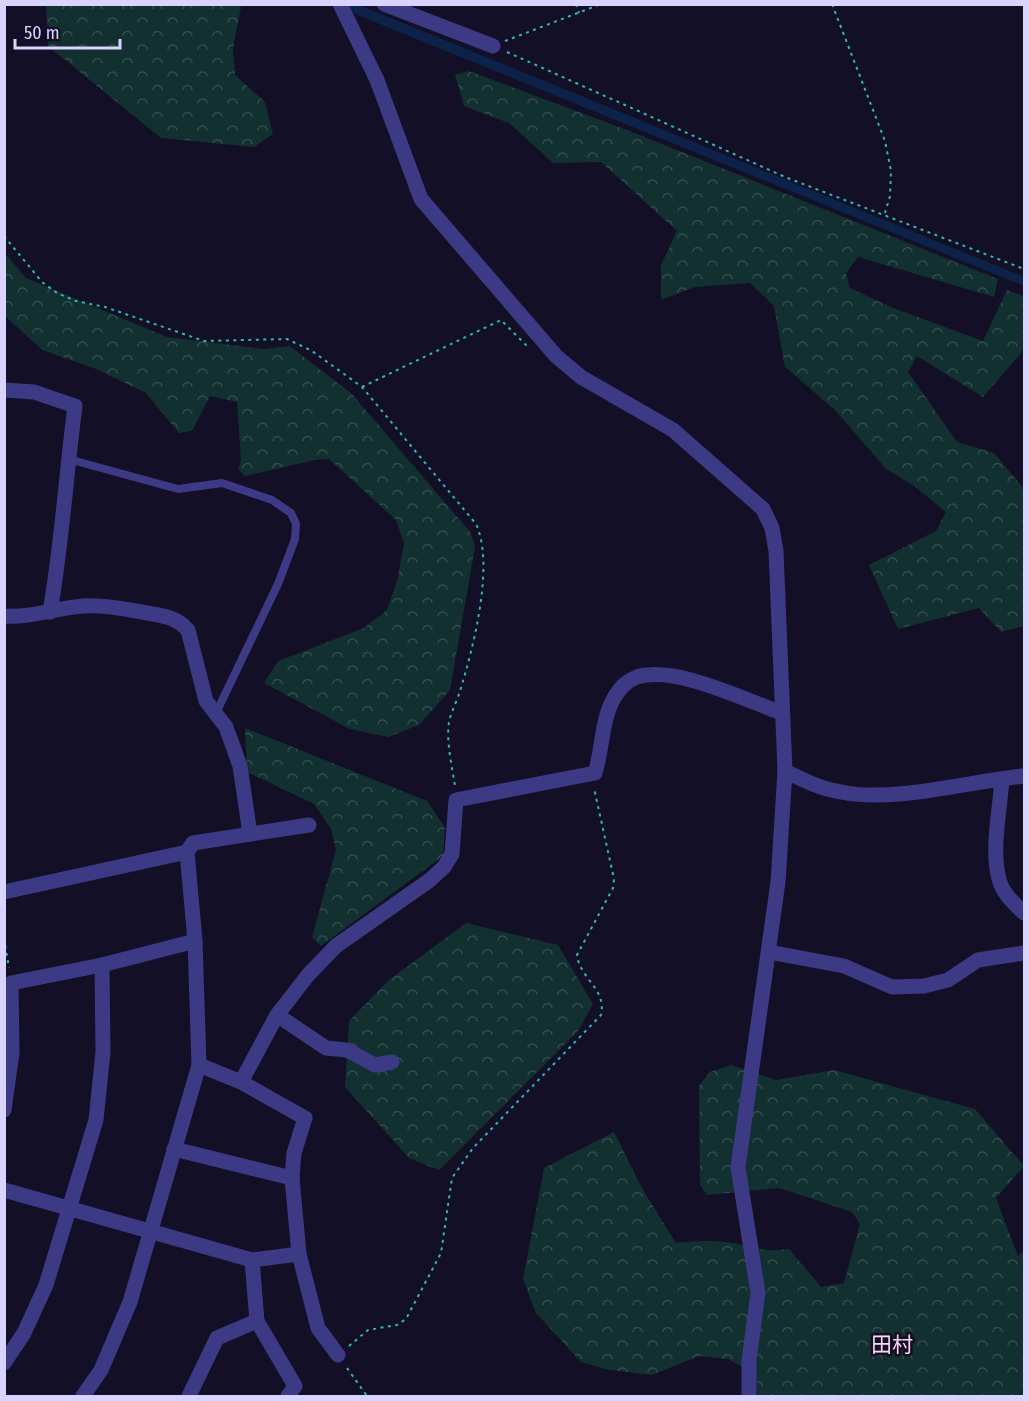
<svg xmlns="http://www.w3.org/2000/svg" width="1029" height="1401" font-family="'Fira Sans Condensed','Noto Sans JP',sans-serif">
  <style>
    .forest { fill: url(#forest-crowns) }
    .water { fill: #0c2248 }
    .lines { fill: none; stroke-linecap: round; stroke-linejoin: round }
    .path { stroke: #2fb8b0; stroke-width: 2; stroke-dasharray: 3 4.5; stroke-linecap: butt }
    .service { stroke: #3d3a85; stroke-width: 8 }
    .minor { stroke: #3d3a85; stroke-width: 15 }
    .tertiary { stroke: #3d3a85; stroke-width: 15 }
    .labels { text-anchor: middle; stroke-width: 5; stroke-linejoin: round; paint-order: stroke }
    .quarter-label { font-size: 21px; fill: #ffd6f0; stroke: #130f26 }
  </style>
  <defs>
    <pattern id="forest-crowns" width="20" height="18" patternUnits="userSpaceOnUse" patternTransform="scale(1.5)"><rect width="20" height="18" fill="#12302f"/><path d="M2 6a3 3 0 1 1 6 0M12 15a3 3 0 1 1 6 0" fill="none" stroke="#344d4e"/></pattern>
  </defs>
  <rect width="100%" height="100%" fill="#130f26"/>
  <!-- forest -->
  <g class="forest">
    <path d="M46,5H238L241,7L233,48L235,75L265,102L273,134L254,147L161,138L48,46Z"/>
    <path d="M469,71L627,130L998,279L994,297L858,257L846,273L850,288L893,308L983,341L1007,290L1024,296V344L1022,352L983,397L917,356L908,372L957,442L994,453L1024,489V626L1001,632L979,608L898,629L869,565L936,531L946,512L913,485L886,469L835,410L785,367L774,306L750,283L695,287L661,300V265L677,231L601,162L553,163L509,123L464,106L455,75Z"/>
    <path d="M4,252L26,278L167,337L264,349L290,346L352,394L471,533L475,547L450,690L419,725L388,737L350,729L264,683L278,661L364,628L387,610L397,581L404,543L396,520L329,459L315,460L245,476L238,469L241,461L237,402L210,396L192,431L179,433L146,393L96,369L42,350L5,316Z"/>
    <path d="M245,728L427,801L445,828L443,856L321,946L312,937L336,850L331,829L314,804L247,772Z"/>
    <path d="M466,923L558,945L593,1004L578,1031L439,1170L409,1158L345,1087L349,1021L389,980Z"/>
    <path d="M731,1065L776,1080L834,1070L975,1109L1024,1166L996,1198L1018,1256L1024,1251V1396H757L756,1375L728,1359L699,1356L652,1375L609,1370L581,1362L536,1313L523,1279L544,1168L614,1132L643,1190L676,1243C695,1241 714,1240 733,1243C758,1248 762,1252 789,1249L821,1287L844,1283L860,1224L852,1212L779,1188L707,1195L700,1185L699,1086L710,1072Z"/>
  </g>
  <!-- water -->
  <path class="water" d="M333,5H358L366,8L1024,277V286Z"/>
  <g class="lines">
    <!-- path -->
    <g class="path">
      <path d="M576,4L579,13"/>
      <path d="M832,4L885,141L891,171L890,196L885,213"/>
      <path d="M505,41L601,4"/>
      <path d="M507,52L785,177L1024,269"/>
      <path d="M4,236L42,282L57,293L76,301L105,307L204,341L287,339L312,351L362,387L476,524C495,565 473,649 460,691C457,701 451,712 449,722C446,741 452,767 455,786"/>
      <path d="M362,387L501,320L528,347"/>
      <path d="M4,938L9,968"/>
      <path d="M349,1346L368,1330L397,1325L406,1319L441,1253L452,1178L473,1148L601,1015C607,989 580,979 577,955L613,888L614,879L594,788"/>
      <path d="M347,1368L367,1396"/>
    </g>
    <!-- service -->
    <path class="service" d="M68,459L178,489L222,483L272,500L291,513L296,524L295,539L278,584L216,713"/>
    <!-- minor -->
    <g class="minor">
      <path d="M340,4L377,80L421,199L556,356L581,377L673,430L763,509L772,528L776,551L785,771L778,882L738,1167L758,1293L749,1360V1396"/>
      <path d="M384,4L493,46"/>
      <path d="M4,390L34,392L75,406C66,475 62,543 50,612"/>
      <path d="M4,616C31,618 56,608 83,606C105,605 125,609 147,613C164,616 176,617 188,630L206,701L226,727L240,766L250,834"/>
      <path d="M785,771C803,780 821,789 841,792C895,803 969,781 1024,776"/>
      <path d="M1002,779C1000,810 991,849 999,879C1002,893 1014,903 1024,913"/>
      <path d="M769,952L844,966L892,987L924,986L948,980L978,960L1024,953"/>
      <path d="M277,1015L326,1048L347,1050L375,1065L392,1062"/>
      <path d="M199,1065L241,1082L305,1118L294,1153L292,1178L299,1254L318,1328L338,1355"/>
      <path d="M241,1082L277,1015L308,975L336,946L430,880L444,867L452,854L456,800L595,773C603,748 601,721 614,698C620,688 626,681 637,677C675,665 745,700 782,713"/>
      <path d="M4,1110L12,1053L11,983L102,965L195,941"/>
      <path d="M174,1149L292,1178"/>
      <path d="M4,1190L252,1260L299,1254"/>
      <path d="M252,1260L257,1321L295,1386L288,1396"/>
      <path d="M4,1363L24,1333L46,1285L96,1120L103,1052L102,965"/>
      <path d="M83,1396L101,1370L130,1302L199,1065L195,941L187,852L193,843L309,825"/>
      <path d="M189,1396L217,1338L257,1321"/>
    </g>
    <!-- tertiary -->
    <path class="tertiary" d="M4,892L187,852"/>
  </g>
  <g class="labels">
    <!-- quarter labels -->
    <g class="quarter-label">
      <text x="892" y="1352">田村</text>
    </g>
  </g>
  <!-- border -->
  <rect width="1029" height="1401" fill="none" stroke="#d9d4ff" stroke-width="12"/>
  <!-- scale -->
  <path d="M15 39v9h105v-9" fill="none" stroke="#d9d4ff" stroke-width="3"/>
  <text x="24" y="39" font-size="18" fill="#d9d4ff" stroke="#130f26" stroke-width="4.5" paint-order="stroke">50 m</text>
</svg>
